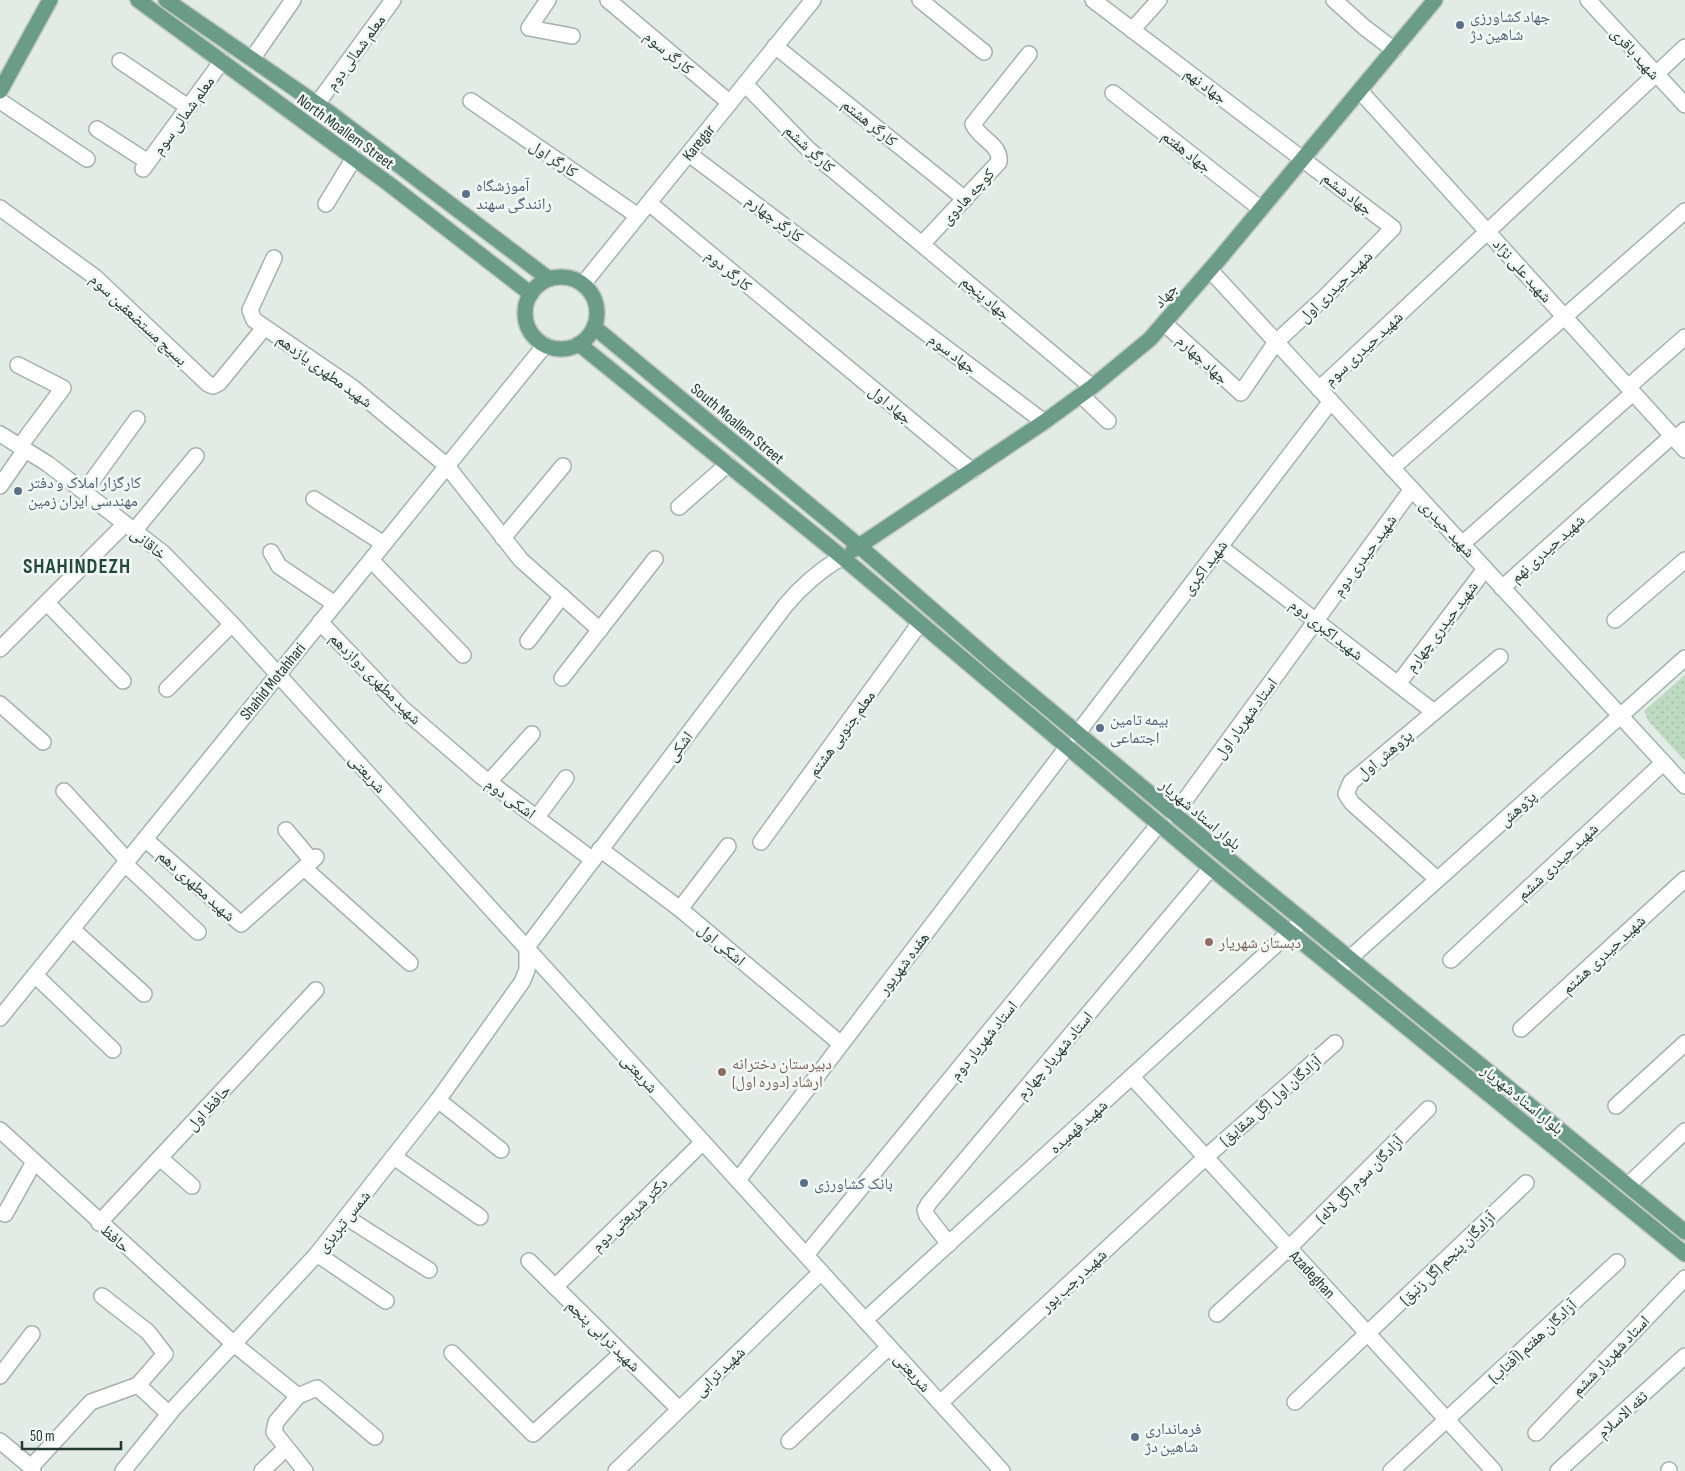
<svg xmlns="http://www.w3.org/2000/svg" width="1685" height="1471" font-family="'Sofia Sans Condensed','Noto Naskh Arabic',sans-serif">
  <style>
    .park { fill: url(#park-dots) }
    .lines { fill: none; stroke-linecap: round; stroke-linejoin: round }
    .street-casing { stroke: #a5b2ab; stroke-width: 18 }
    .secondary-casing { stroke: #a2b5ab; stroke-width: 18 }
    .primary-casing { stroke: #c2c8c5; stroke-width: 18 }
    .street { stroke: #fff; stroke-width: 15 }
    .secondary { stroke: #fff; stroke-width: 15 }
    .primary { stroke: #6b9c87; stroke-width: 15 }
    .service-dot { fill: #5c6f8a; stroke: #f2f8f4; stroke-width: 2 }
    .education-dot { fill: #8d6e63; stroke: #f2f8f4; stroke-width: 2 }
    .labels { text-anchor: middle; stroke-width: 5; stroke-linejoin: round; paint-order: stroke }
    .service-label { font-size: 16px; fill: #4e5e75; stroke: #f2f8f4; text-anchor: start }
    .street-label { font-size: 16px; fill: #243a30; stroke: #f2f8f4 }
    .education-label { font-size: 16px; fill: #785e54; stroke: #f2f8f4; text-anchor: start }
    .district-label { font-size: 21px; font-weight: bold; letter-spacing: 1px; fill: #224a39; stroke: #f2f8f4 }
  </style>
  <defs>
    <pattern id="park-dots" width="8" height="8" patternUnits="userSpaceOnUse" patternTransform="scale(1.25)"><rect width="8" height="8" fill="#bddac0"/><path d="M2 2h.1M6 6h.1" fill="none" stroke="#a2bca5" stroke-width="1.8" stroke-linecap="round"/></pattern>
  </defs>
  <rect width="100%" height="100%" fill="#e2ebe5"/>
  <!-- park -->
  <path class="park" d="M1685,675V761L1649,722L1644,711Z"/>
  <g class="lines">
    <defs>
      <g id="street">
        <path d="M548,0L529,28L572,36"/>
        <path d="M608,0L730,103"/>
        <path d="M920,0L984,52"/>
        <path d="M1093,0L1393,228L1326,296L1276,342L1241,393L1164,323"/>
        <path d="M1334,0L1364,27L1394,50"/>
        <path d="M1132,30L1159,0"/>
        <path d="M775,46L965,199"/>
        <path d="M252,59L293,0"/>
        <path d="M120,61L188,107"/>
        <path d="M745,84L808,149L1092,387"/>
        <path d="M1113,93L1261,209"/>
        <path d="M0,101L87,159"/>
        <path d="M471,101L638,216"/>
        <path d="M317,104L393,0"/>
        <path d="M97,129L148,162"/>
        <path d="M689,154L1044,422"/>
        <path d="M143,169L222,61"/>
        <path d="M649,203L972,471"/>
        <path d="M326,204L354,158"/>
        <path d="M0,208L95,277L208,384L213,386L219,383L264,328"/>
        <path d="M922,244L999,162C1001,144 979,139 973,124L1029,54"/>
        <path d="M274,258L250,310L254,320L352,387L447,466L521,560L600,630"/>
        <path d="M18,365L63,388L20,446"/>
        <path d="M1628,387L1685,337"/>
        <path d="M1319,389L1685,47"/>
        <path d="M1081,395L1108,421"/>
        <path d="M1675,439L1685,430"/>
        <path d="M1392,468L1685,211"/>
        <path d="M0,486L25,450"/>
        <path d="M84,492L137,419"/>
        <path d="M314,499L384,544"/>
        <path d="M679,507L728,464"/>
        <path d="M134,531L196,456"/>
        <path d="M503,538L563,466"/>
        <path d="M1462,544L1633,393"/>
        <path d="M1220,547L1434,712"/>
        <path d="M271,552L279,566L335,604"/>
        <path d="M371,560L463,655"/>
        <path d="M1502,588L1672,436"/>
        <path d="M47,603L123,681"/>
        <path d="M1615,620L1685,560"/>
        <path d="M320,622L402,708L481,776L593,860"/>
        <path d="M528,641L562,596"/>
        <path d="M0,649L125,524"/>
        <path d="M562,678L655,559"/>
        <path d="M1398,684L1485,569"/>
        <path d="M167,689L232,624"/>
        <path d="M0,704L43,742"/>
        <path d="M489,782L532,734"/>
        <path d="M64,791L127,860"/>
        <path d="M1174,815L1412,489"/>
        <path d="M537,817L566,778"/>
        <path d="M286,830L312,861"/>
        <path d="M145,839L241,924L316,857"/>
        <path d="M761,842L920,623"/>
        <path d="M600,849L680,909L841,1044"/>
        <path d="M125,864L198,932"/>
        <path d="M304,868L410,963"/>
        <path d="M1437,879L1352,803L1346,794L1351,782L1500,657"/>
        <path d="M680,909L728,846"/>
        <path d="M72,929L144,994"/>
        <path d="M1451,960L1663,763"/>
        <path d="M35,975L113,1050"/>
        <path d="M1521,1029L1685,879"/>
        <path d="M438,1100L501,1150"/>
        <path d="M1616,1106L1685,1043"/>
        <path d="M0,1130L234,1344L298,1396L276,1422L274,1432L305,1471"/>
        <path d="M394,1157L480,1217"/>
        <path d="M160,1158L192,1186"/>
        <path d="M5,1214L34,1162"/>
        <path d="M346,1217L429,1270"/>
        <path d="M99,1223L316,990"/>
        <path d="M949,1244L927,1216L925,1210L929,1203L1211,868"/>
        <path d="M317,1254L386,1301"/>
        <path d="M806,1255L1159,824"/>
        <path d="M529,1261L679,1409"/>
        <path d="M555,1287L703,1142"/>
        <path d="M102,1296L148,1332L165,1354L138,1385"/>
        <path d="M1217,1314L1289,1248L1428,1109"/>
        <path d="M452,1353L533,1434L622,1353"/>
        <path d="M0,1376L32,1334"/>
        <path d="M298,1396L317,1388L375,1437"/>
        <path d="M1295,1402L1526,1183"/>
        <path d="M940,1403L1206,1157L1335,1043"/>
        <path d="M1536,1433L1685,1278"/>
        <path d="M0,1441L31,1467L33,1471"/>
        <path d="M789,1441L889,1347"/>
        <path d="M31,1467L91,1402L138,1385L169,1414"/>
        <path d="M1669,1470V1471"/>
        <path d="M262,1471L286,1448"/>
        <path d="M1391,1471L1617,1262"/>
      </g>
      <g id="secondary">
        <path d="M1588,0L1685,105"/>
        <path d="M1360,91L1685,450"/>
        <path d="M1210,270L1685,786"/>
        <path d="M583,284L813,0"/>
        <path d="M0,434L48,464L163,553L232,624L1002,1471"/>
        <path d="M1077,734L1331,401"/>
        <path d="M1338,971L1350,958L1685,658"/>
        <path d="M0,1018L545,345"/>
        <path d="M1132,1077L1494,1471"/>
        <path d="M738,1180L1068,746"/>
        <path d="M1628,1185L1685,1131"/>
        <path d="M865,1320L1303,920"/>
        <path d="M123,1471L174,1408L317,1254L438,1100L522,982L527,970V947L785,606C802,585 819,571 842,557"/>
        <path d="M616,1471L821,1272"/>
        <path d="M1558,1471L1685,1356"/>
      </g>
      <g id="primary">
        <path d="M138,0L389,184L531,294"/>
        <path d="M166,0L330,113L549,279"/>
        <path d="M0,91L50,0"/>
        <circle cx="561" cy="313" r="36"/>
        <path d="M594,327L859,546L1003,671L1256,882L1685,1232"/>
        <path d="M579,344L842,557L1211,868L1685,1254"/>
        <path d="M853,550L1044,422L1092,387L1150,339L1221,257L1435,0"/>
      </g>
    </defs>
    <!-- street casing -->
    <use href="#street" class="street-casing"/>
    <!-- secondary casing -->
    <use href="#secondary" class="secondary-casing"/>
    <!-- primary casing -->
    <use href="#primary" class="primary-casing"/>
    <!-- street -->
    <use href="#street" class="street"/>
    <!-- secondary -->
    <use href="#secondary" class="secondary"/>
    <!-- primary -->
    <use href="#primary" class="primary"/>
  </g>
  <!-- markers -->
  <g class="service-dot">
    <circle cx="1460" cy="25" r="5"/>
    <circle cx="466" cy="194" r="5"/>
    <circle cx="18" cy="491" r="5"/>
    <circle cx="1100" cy="728" r="5"/>
    <circle cx="804" cy="1183" r="5"/>
    <circle cx="1135" cy="1437" r="5"/>
  </g>
  <g class="education-dot">
    <circle cx="1209" cy="942" r="5"/>
    <circle cx="722" cy="1072" r="5"/>
  </g>
  <g class="labels">
    <!-- service labels -->
    <g class="service-label">
      <text x="1470" y="22">جهاد کشاورزى<tspan x="1470" dy="18">شاهین دژ</tspan></text>
      <text x="476" y="191">آموزشگاه<tspan x="476" dy="18">رانندگی سهند</tspan></text>
      <text x="28" y="488">کارگزار املاک و دفتر<tspan x="28" dy="18">مهندسی ایران زمین</tspan></text>
      <text x="1110" y="725">بیمه تامین<tspan x="1110" dy="18">اجتماعی</tspan></text>
      <text x="814" y="1189">بانک کشاورزی</text>
      <text x="1145" y="1434">فرمانداری<tspan x="1145" dy="18">شاهین دژ</tspan></text>
    </g>
    <!-- street labels -->
    <g class="street-label">
      <text transform="translate(355 52) rotate(-54)" y="6">معلم شمالی دوم</text>
      <text transform="translate(669 52) rotate(40)" y="6">کارگر سوم</text>
      <text transform="translate(1636 53) rotate(48)" y="6">شهید باقری</text>
      <text transform="translate(1206 85) rotate(37)" y="6">جهاد نهم</text>
      <text transform="translate(183 115) rotate(-54)" y="6">معلم شمالی سوم</text>
      <text transform="translate(870 122) rotate(39)" y="6">کارگر هشتم</text>
      <text transform="translate(346 131) rotate(36)" y="6">North Moallem Street</text>
      <text transform="translate(698 142) rotate(-51)" y="6">Karegar</text>
      <text transform="translate(810 148) rotate(43)" y="6">کارگر ششم</text>
      <text transform="translate(1187 151) rotate(38)" y="6">جهاد هفتم</text>
      <text transform="translate(554 158) rotate(34)" y="6">کارگر اول</text>
      <text transform="translate(1348 193) rotate(38)" y="6">جهاد ششم</text>
      <text transform="translate(967 196) rotate(-47)" y="6">کوچه هادوی</text>
      <text transform="translate(775 218) rotate(37)" y="6">کارگر چهارم</text>
      <text transform="translate(729 270) rotate(40)" y="6">کارگر دوم</text>
      <text transform="translate(1523 270) rotate(48)" y="6">شهید علی نژاد</text>
      <text transform="translate(1335 286) rotate(-44)" y="6">شهید حیدری اول</text>
      <text transform="translate(1165 295) rotate(-49)" y="6">جهاد</text>
      <text transform="translate(986 297) rotate(40)" y="6">جهاد پنجم</text>
      <text transform="translate(139 319) rotate(43)" y="6">بسیج مستضعفین سوم</text>
      <text transform="translate(1363 348) rotate(-43)" y="6">شهید حیدری سوم</text>
      <text transform="translate(953 353) rotate(37)" y="6">جهاد سوم</text>
      <text transform="translate(1203 359) rotate(43)" y="6">جهاد چهارم</text>
      <text transform="translate(325 370) rotate(36)" y="6">شهید مطهری یازدهم</text>
      <text transform="translate(891 404) rotate(40)" y="6">جهاد اول</text>
      <text transform="translate(738 423) rotate(40)" y="6">South Moallem Street</text>
      <text transform="translate(1448 528) rotate(47)" y="6">شهید حیدری</text>
      <text transform="translate(149 543) rotate(39)" y="6">خاقانی</text>
      <text transform="translate(1547 548) rotate(-42)" y="6">شهید حیدری نهم</text>
      <text transform="translate(1364 555) rotate(-54)" y="6">شهید حیدری دوم</text>
      <text transform="translate(1204 567) rotate(-53)" y="6">شهید اکبری</text>
      <text transform="translate(1441 626) rotate(-53)" y="6">شهید حیدری چهارم</text>
      <text transform="translate(1327 629) rotate(38)" y="6">شهید اکبری دوم</text>
      <text transform="translate(376 678) rotate(45)" y="6">شهید مطهری دوازدهم</text>
      <text transform="translate(272 681) rotate(-51)" y="6">Shahid Motahhari</text>
      <text transform="translate(1245 718) rotate(-54)" y="6">استاد شهریار اول</text>
      <text transform="translate(841 733) rotate(-54)" y="6">معلم جنوبی هشتم</text>
      <text transform="translate(679 746) rotate(-53)" y="6">اشکی</text>
      <text transform="translate(1384 754) rotate(-40)" y="6">پژوهش اول</text>
      <text transform="translate(368 773) rotate(48)" y="6">شریعتی</text>
      <text transform="translate(511 798) rotate(36)" y="6">اشکی دوم</text>
      <text transform="translate(1517 808) rotate(-42)" y="6">پژوهش</text>
      <text transform="translate(1201 814) rotate(40)" y="6">بلوار استاد شهریار</text>
      <text transform="translate(1557 861) rotate(-43)" y="6">شهید حیدری ششم</text>
      <text transform="translate(197 885) rotate(42)" y="6">شهید مطهری دهم</text>
      <text transform="translate(722 944) rotate(40)" y="6">اشکی اول</text>
      <text transform="translate(1603 954) rotate(-43)" y="6">شهید حیدری هشتم</text>
      <text transform="translate(903 963) rotate(-53)" y="6">هفده شهریور</text>
      <text transform="translate(983 1040) rotate(-51)" y="6">استاد شهریار دوم</text>
      <text transform="translate(1054 1055) rotate(-50)" y="6">استاد شهریار چهارم</text>
      <text transform="translate(640 1073) rotate(48)" y="6">شریعتی</text>
      <text transform="translate(1523 1099) rotate(39)" y="6">بلوار استاد شهریار</text>
      <text transform="translate(1270 1100) rotate(-41)" y="6">آزادگان اول (گل شقایق)</text>
      <text transform="translate(208 1107) rotate(-47)" y="6">حافظ اول</text>
      <text transform="translate(1078 1126) rotate(-42)" y="6">شهید فهمیده</text>
      <text transform="translate(1359 1179) rotate(-45)" y="6">آزادگان سوم (گل لاله)</text>
      <text transform="translate(629 1214) rotate(-44)" y="6">دکتر شریعتی دوم</text>
      <text transform="translate(343 1221) rotate(-51)" y="6">شمس تبریزی</text>
      <text transform="translate(116 1238) rotate(42)" y="6">حافظ</text>
      <text transform="translate(1447 1258) rotate(-44)" y="6">آزادگان پنجم (گل زنبق)</text>
      <text transform="translate(1313 1274) rotate(47)" y="6">Azadeghan</text>
      <text transform="translate(1073 1280) rotate(-43)" y="6">شهید رجب پور</text>
      <text transform="translate(604 1335) rotate(44)" y="6">شهید ترابی پنجم</text>
      <text transform="translate(1532 1341) rotate(-43)" y="6">آزادگان هفتم (آفتاب)</text>
      <text transform="translate(1610 1355) rotate(-46)" y="6">استاد شهریار ششم</text>
      <text transform="translate(719 1371) rotate(-44)" y="6">شهید ترابی</text>
      <text transform="translate(913 1372) rotate(48)" y="6">شریعتی</text>
      <text transform="translate(1622 1414) rotate(-42)" y="6">ثقه الاسلام</text>
    </g>
    <!-- education labels -->
    <g class="education-label">
      <text x="1219" y="948">دبستان شهریار</text>
      <text x="732" y="1069">دبیرستان دخترانه<tspan x="732" dy="18">ارشاد (دوره اول)</tspan></text>
    </g>
    <!-- district labels -->
    <g class="district-label">
      <text x="77" y="573">SHAHINDEZH</text>
    </g>
  </g>
  <!-- scale -->
  <path d="M22 1441v8h99v-8" fill="none" stroke="#243a30" stroke-width="2.5"/>
  <text x="30" y="1441" font-size="15" fill="#243a30" stroke="#f2f8f4" stroke-width="4" paint-order="stroke">50 m</text>
</svg>
